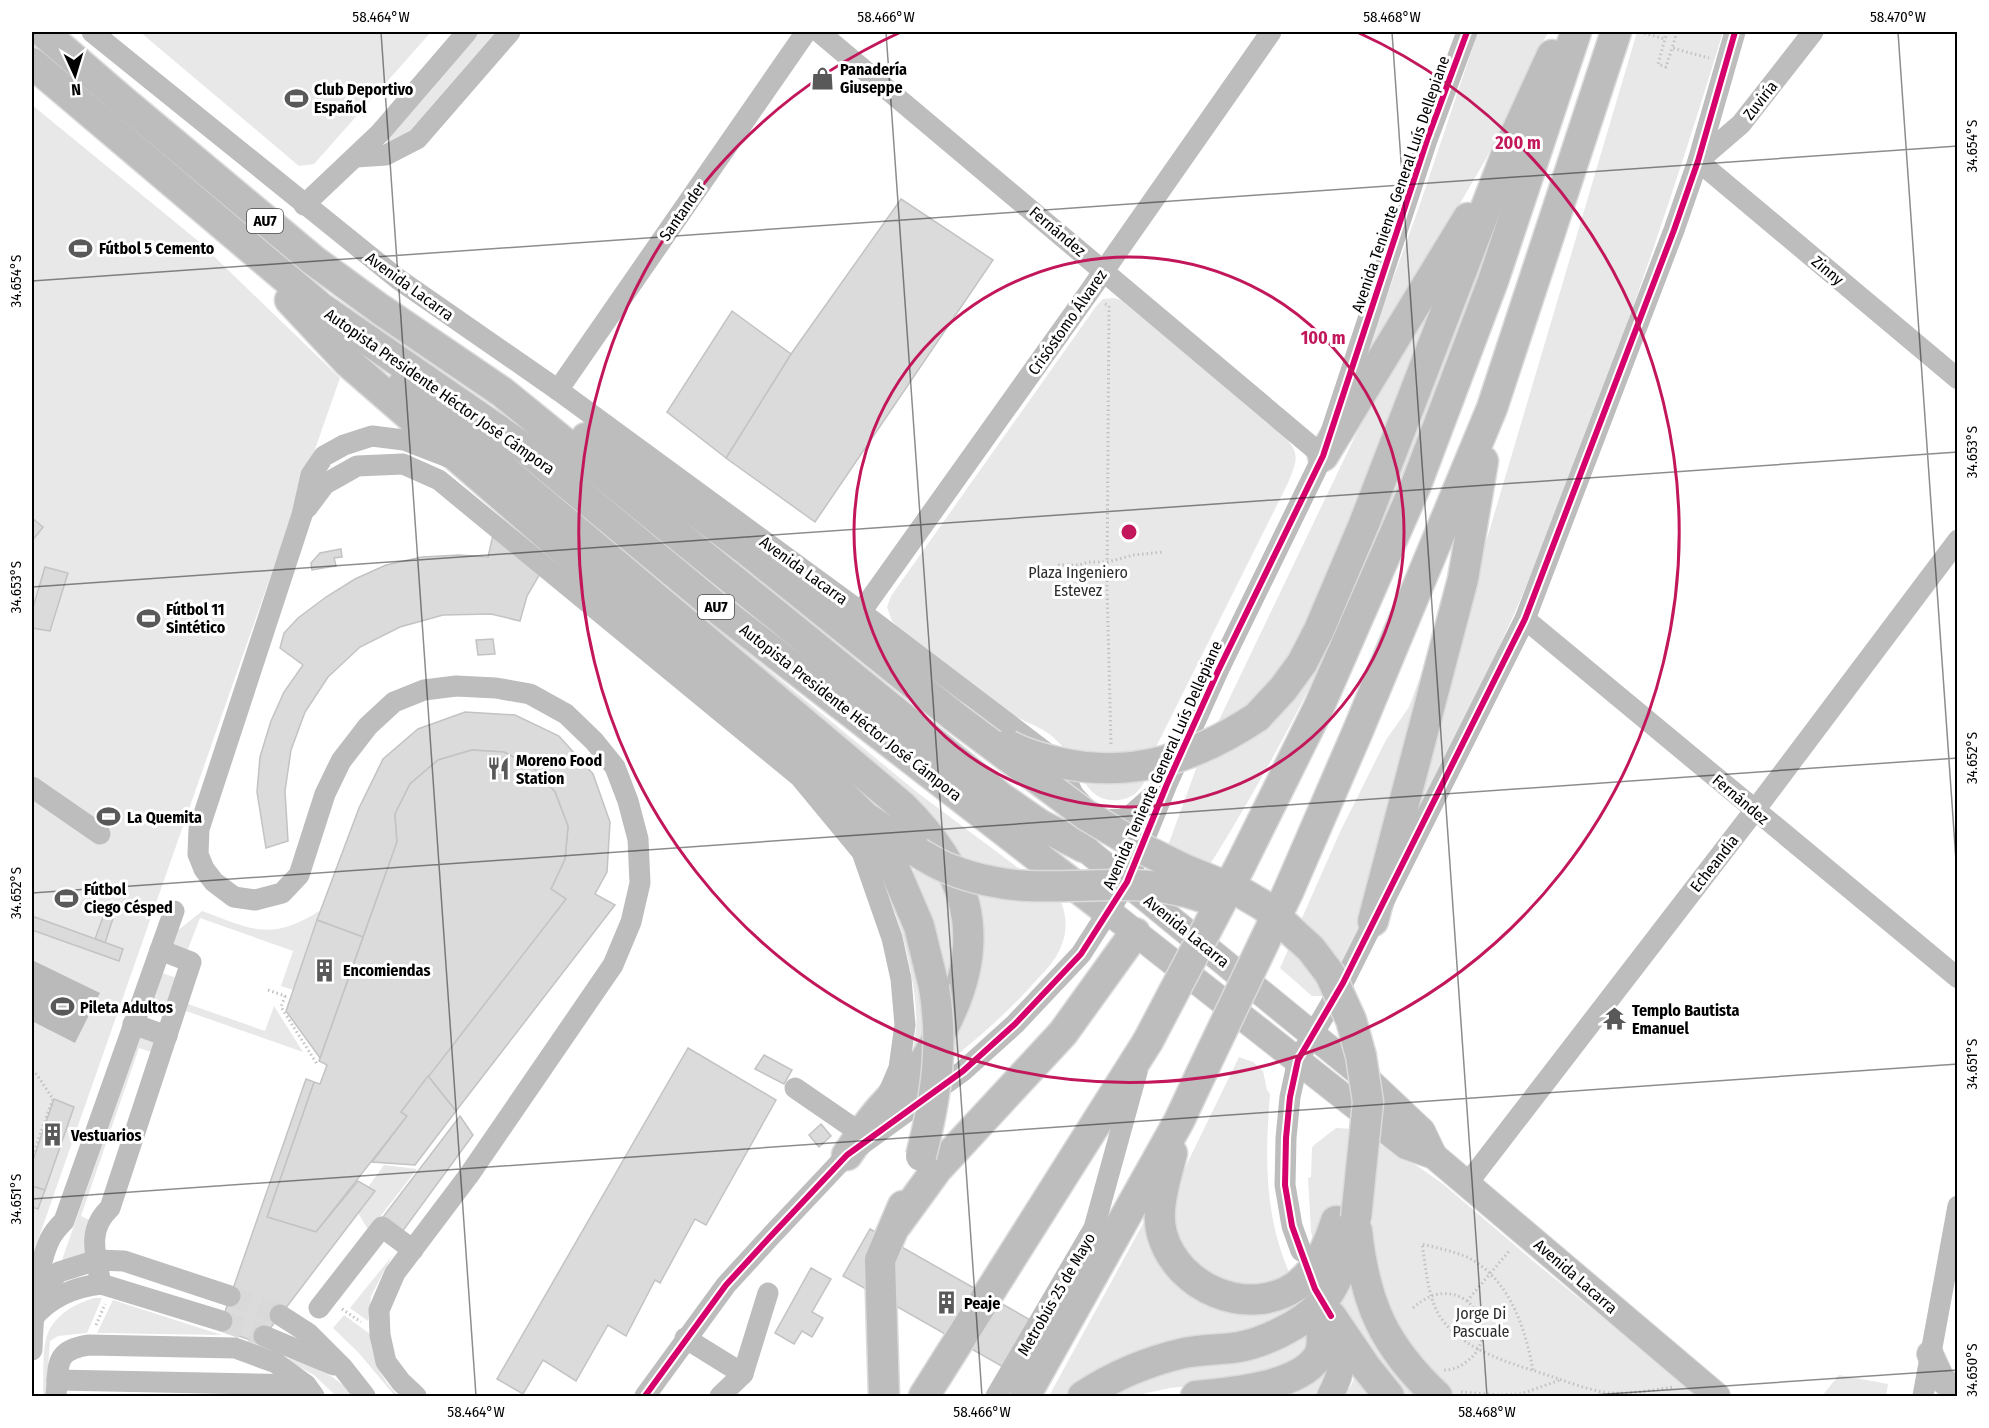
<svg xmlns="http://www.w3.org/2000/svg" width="1989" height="1428" font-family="'Fira Sans Condensed',sans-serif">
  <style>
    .green { fill: #e8e8e8 }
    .water { fill: #bababa }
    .building { fill: #dbdbdb; stroke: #c3c3c3; stroke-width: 1.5 }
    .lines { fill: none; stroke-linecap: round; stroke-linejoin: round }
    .minor-tunnel { stroke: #d9d9d9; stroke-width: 21; stroke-dasharray: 21 10; stroke-linecap: butt }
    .major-casing { stroke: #dbdbdb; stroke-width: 28 }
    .highway-casing { stroke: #dbdbdb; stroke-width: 33 }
    .path { stroke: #c2c2c2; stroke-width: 3; stroke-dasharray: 1.5 3; stroke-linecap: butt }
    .minor { stroke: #bdbdbd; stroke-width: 21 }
    .major { stroke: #bdbdbd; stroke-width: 26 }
    .highway { stroke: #bdbdbd; stroke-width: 30 }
    .highway-bridge-casing { stroke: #dbdbdb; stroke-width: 33; stroke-linecap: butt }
    .highway-bridge { stroke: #bdbdbd; stroke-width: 30 }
    .cycleway-casing { stroke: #fff; stroke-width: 10 }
    .cycleway { stroke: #d6006c; stroke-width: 6 }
    .ticks { fill: none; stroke: #000; stroke-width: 1.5; stroke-opacity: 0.45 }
    .ring { fill: none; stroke: #c2185b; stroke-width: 3 }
    .labels { text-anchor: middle; stroke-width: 6; stroke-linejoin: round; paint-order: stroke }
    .shield { fill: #fff; stroke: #4c4c4c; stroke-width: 1.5 }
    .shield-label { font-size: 15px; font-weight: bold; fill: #000 }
    .poi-label { font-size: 16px; font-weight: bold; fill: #000; stroke: #fff; text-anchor: start }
    .street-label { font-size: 16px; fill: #000; stroke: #fff }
    .park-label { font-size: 16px; fill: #2c2c2c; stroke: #fff }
    .centre { fill: #c2185b; stroke: #fff; stroke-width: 3 }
    .ring-label { font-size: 18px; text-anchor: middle; font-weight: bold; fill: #c2185b; stroke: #fff; stroke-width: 6; stroke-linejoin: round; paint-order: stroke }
    .neatline { fill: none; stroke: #000; stroke-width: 2 }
    .ticks-label { font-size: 15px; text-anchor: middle; fill: #000 }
  </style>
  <rect width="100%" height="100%" fill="#fff"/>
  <!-- green -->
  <g class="green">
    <path d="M140,32H431L314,164L299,166Z"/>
    <path d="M479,32H496L402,140L389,144L388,138L389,134Z"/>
    <path d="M1478,32H1548L1486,159L1356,381L1418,210Z"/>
    <path d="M1637,32H1723C1665,223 1599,412 1522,596C1491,668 1455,738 1420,809L1417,806L1467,606Z"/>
    <path d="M32,105L197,240L340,378L32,1257Z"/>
    <path d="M1492,233C1417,467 1320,699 1184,905L1166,851L1197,766L1383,378L1456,253L1404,398L1264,722Z"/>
    <path d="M1114,298L1121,300L1280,432C1301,453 1298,458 1288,483L1157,745C1150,767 1146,798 1118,800C1087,803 1082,773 1068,753C1065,748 1060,744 1056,740C1044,727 1026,724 1012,714C973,688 937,657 899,628L892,621L887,607L891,596L1097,305L1103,299Z"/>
    <path d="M358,355L883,800C894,810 907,819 917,830C928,841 935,855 942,868C984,942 955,1000 910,1062C912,1052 915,1041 916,1030C919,995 903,928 888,896C875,868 859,842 845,814C887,872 913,921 924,992L947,993C948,952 930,911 912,875L924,845L868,802L819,756L604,573L485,475L357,360L356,357Z"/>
    <path d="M570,506L918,793L1060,899C1066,913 1068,929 1062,944C1057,960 1044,972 1032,985C999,1022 961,1052 922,1083L943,1051L961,868Z"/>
    <path d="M1430,650L1365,923L1328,994L1322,996H1312L1280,968L1340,832L1386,740L1409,707Z"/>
    <path d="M321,910L293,990L281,986L293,951L200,918L186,954L171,948L176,932L202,911C254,930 270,942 321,910Z"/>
    <path d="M162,973L177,978L164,1014L149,1009Z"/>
    <path d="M188,1004L265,1031L274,1006L303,1052L186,1011Z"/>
    <path d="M141,1033L156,1038L151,1052L139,1048L81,1216L92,1221L89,1254L65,1266L62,1260Z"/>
    <path d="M1239,1057L1253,1062L1263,1071L1267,1090L1270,1094C1265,1156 1264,1214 1289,1272L1276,1280L1258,1285L1236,1286L1217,1280L1189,1259L1173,1226L1174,1197L1181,1176Z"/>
    <path d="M1336,1128L1355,1129L1416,1165L1443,1184L1538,1265L1658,1362L1696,1396H1452L1442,1388L1386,1315L1314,1246L1311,1231L1308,1178L1311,1177L1312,1148L1314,1145Z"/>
    <path d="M384,1165L417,1169L369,1231L358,1213L374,1191L368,1187Z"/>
    <path d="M1151,1209L1184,1288L1320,1285L1284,1318L1075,1389L1066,1396H1049Z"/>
    <path d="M392,1256L371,1296L368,1321L350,1308Z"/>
    <path d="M1347,1278L1419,1396H1398L1316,1335L1294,1363L1228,1382L1170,1388L1133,1396H1102L1122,1386L1207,1361Z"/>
    <path d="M95,1298H102L87,1333L58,1336L50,1341L46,1396H43C44,1379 42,1355 46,1339C52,1316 75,1303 95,1298Z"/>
    <path d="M113,1300L222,1335L97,1333Z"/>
    <path d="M344,1315L370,1334C372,1358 381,1380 399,1396H395L358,1352L333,1328Z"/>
    <path d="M1332,1357L1320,1396H1259Z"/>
    <path d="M289,1358C313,1367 338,1375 353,1396H336L314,1375L288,1361Z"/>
    <path d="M1357,1368L1378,1396H1344L1352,1384Z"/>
    <path d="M1839,1375L1888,1384L1886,1396H1822Z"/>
  </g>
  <!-- water -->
  <path class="water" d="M32,960L100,993L75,1043L32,1021Z"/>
  <!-- building -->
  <g class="building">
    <path d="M901,199L993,260L815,522L726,458L791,354Z"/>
    <path d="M732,311L791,354L726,458L667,412Z"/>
    <path d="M32,518L43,527L32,541Z"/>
    <path d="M493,535L541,572L527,596L520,621L491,614L443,615L400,627L360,647L328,677L305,712L291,750L285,791L288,841L266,848L257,792L260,757L271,721L284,692L303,665L280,648L284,633L298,618L326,597L355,579L386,565L422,557L459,555L488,557Z"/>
    <path d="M341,549L342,557L334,558L336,566L312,570L311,563L320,553Z"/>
    <path d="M45,567L68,573L50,631L32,628V611Z"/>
    <path d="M493,639L495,654L478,655L476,640Z"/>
    <path d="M465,712L515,715L559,736L593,774L610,822L607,872L595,894L615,905L456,1111L428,1076L566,899L551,889L565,859L568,826L555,792L533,767L504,752L472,750L438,760L410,784L395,814L397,842L363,937L317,920L359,808L383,759L418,729Z"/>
    <path d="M472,750L504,752L533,767L555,792L568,826L565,859L551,889L566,899L401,1112L407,1116L316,1232L267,1217L314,1082L320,1084L327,1065L319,1061L397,842L395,814L410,784L438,760Z"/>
    <path d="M107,906L116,909L105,943L95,939Z"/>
    <path d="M32,916L123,949L119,961L32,930Z"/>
    <path d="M317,920L363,937L320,1058L286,1011Z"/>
    <path d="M688,1048L776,1100L706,1225L695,1219L660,1283L655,1280L626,1336L608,1325L576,1381L543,1360L523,1394L497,1379Z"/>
    <path d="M764,1055L792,1070L784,1084L755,1069Z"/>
    <path d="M428,1076L456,1111L415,1165L372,1162L407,1116L401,1112Z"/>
    <path d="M306,1079L314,1082L267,1217L316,1232L358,1181L375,1191L259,1343L219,1329Z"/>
    <path d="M54,1099L74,1107L45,1190L32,1186V1163Z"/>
    <path d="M460,1116L473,1135L402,1232L383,1217Z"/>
    <path d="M821,1124L831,1136L819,1147L809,1135Z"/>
    <path d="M32,1186L45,1190L38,1209L32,1207Z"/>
    <path d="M870,1229L1048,1330L1021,1377L843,1276Z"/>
    <path d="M811,1268L831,1279L812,1312L823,1318L812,1337L802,1331L794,1344L775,1333Z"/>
  </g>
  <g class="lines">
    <!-- minor-tunnel -->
    <g class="minor-tunnel">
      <path d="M230,1296L280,1315"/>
      <path d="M222,1321L264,1336"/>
    </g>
    <defs>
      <g id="major">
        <path d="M1083,847L1368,1080L1422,1131L1434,1156"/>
        <path d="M1109,912L1406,1146L1434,1156L1717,1396"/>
        <path d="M1930,1354L1941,1378L1958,1394"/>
        <path d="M1330,1396C1346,1366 1342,1358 1334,1325"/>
      </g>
      <g id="highway">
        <path d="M43,32L123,101L313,260L380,309L502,392L1000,797L1039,824L1083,847"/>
        <path d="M32,63L320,307L527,450L722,612L1109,912"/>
        <path d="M290,300L348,362L815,768L865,817L919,853"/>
        <path d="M403,385L902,806C967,870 989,935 947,1020C939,1036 931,1053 920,1067C909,1080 896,1091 885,1104C870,1119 859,1138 847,1155"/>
        <path d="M586,438L693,509L747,550L955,717"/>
        <path d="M1323,456L1468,218"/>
        <path d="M1257,717L1283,689L1302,663L1319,630L1364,524L1507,153L1552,55"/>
        <path d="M868,822L895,870L919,926L934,987"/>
        <path d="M1241,864L1318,709L1416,485L1493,281L1576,32"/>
        <path d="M1288,892L1357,733L1492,408L1616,32"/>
        <path d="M1373,921L1463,579L1483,461"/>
        <path d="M1172,1153C1166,1178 1155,1209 1162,1234C1177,1288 1248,1319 1296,1286C1318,1270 1328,1246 1336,1221"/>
        <path d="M897,1224L937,1169L1063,1033L1135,933"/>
        <path d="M1357,1231C1365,1304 1384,1346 1437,1396"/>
        <path d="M1331,1316L1365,1366L1389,1396"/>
        <path d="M884,1396L880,1260L903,1206"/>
        <path d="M924,1396L1148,1041"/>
        <path d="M1025,1396L1179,1121L1201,1074"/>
        <path d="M1083,1396C1113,1376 1149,1361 1184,1353C1202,1349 1221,1350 1239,1347C1265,1342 1301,1325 1320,1305C1339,1283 1347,1253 1355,1226"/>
        <path d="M1196,1396C1229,1393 1297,1387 1317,1358C1324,1348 1322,1333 1320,1322"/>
      </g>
    </defs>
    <!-- major casing -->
    <use href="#major" class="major-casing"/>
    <!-- highway casing -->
    <use href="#highway" class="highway-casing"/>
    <!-- path -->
    <g class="path">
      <path d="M1640,32L1665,39"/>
      <path d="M1667,32L1658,64L1666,67L1672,48"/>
      <path d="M1677,32L1672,48L1709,58"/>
      <path d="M1105,304L1109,306L1107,585L1111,745"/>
      <path d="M1058,565H1079L1088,562H1107L1134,555L1163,552"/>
      <path d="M268,990L285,996L281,1007L317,1064"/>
      <path d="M32,1071L35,1072L53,1099L32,1157"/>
      <path d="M1467,1301L1510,1250"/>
      <path d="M1413,1308C1460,1264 1509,1332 1466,1362C1460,1367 1452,1370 1444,1370"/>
      <path d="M342,1309L361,1322"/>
      <path d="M96,1325L105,1304"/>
      <path d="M1533,1370C1525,1327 1509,1278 1467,1257C1453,1251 1437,1248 1422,1244C1426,1267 1427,1294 1439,1315C1462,1352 1515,1364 1553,1377C1571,1383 1591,1391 1610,1393C1631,1394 1653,1390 1674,1387"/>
      <path d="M1461,1392L1499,1395L1521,1394L1560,1380"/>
    </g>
    <!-- minor -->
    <g class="minor">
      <path d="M92,32L398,279L558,390L861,612L1044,751L1064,774L1073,794L1083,805"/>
      <path d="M819,32L1323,456"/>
      <path d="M1813,32L1741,124L1698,161L1958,379"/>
      <path d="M356,157L386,155L417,139L510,32"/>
      <path d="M304,205L380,133L467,32"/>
      <path d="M558,390L806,32"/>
      <path d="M307,508L325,484L357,466L403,464L439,480L800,777L862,852L892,938L901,979L905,1025L899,1068L888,1094"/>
      <path d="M861,612L1087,295L1271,32"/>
      <path d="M1525,619L1958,978"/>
      <path d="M32,787L100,834"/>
      <path d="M1102,820L1122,819L1131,815L1164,786"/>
      <path d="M133,1024L167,1036"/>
      <path d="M795,1088L862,1134"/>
      <path d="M1467,1184L1755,810L1958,540"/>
      <path d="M1301,1251L1292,1226L1285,1185L1286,1138L1290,1097L1298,1060L1343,983L1525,619L1674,230L1698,161L1735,32"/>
      <path d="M101,1284C96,1256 86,1230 110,1208L191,962L160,950"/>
      <path d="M37,1294L59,1272L97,1260L124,1261L230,1296"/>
      <path d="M319,1308L382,1227L413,1250"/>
      <path d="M280,1315L308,1333L343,1368L365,1396"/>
      <path d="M33,1318C50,1297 75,1287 101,1284L222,1321"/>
      <path d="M264,1336L334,1365"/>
      <path d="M685,1338L743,1374"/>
      <path d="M32,1350C33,1318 36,1268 50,1239C53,1233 59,1226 64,1221L174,911"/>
      <path d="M57,1380L306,1385"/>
      <path d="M56,1396C59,1366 53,1350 89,1345L235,1348L276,1363L306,1385L314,1396"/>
      <path d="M416,1396L401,1382L386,1362L380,1335L379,1310L395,1273L469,1175L613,965L631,922L640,883L638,839L628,801L615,767L594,741L566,714L530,694L496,688L456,686L424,690L394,702L368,726L341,761L325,794L299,875L282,893L255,900L234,897L214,882L204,869L198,854L199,829L302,515L311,475L324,456L344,445L372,436L404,440L448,457"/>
      <path d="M645,1396L726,1285L769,1238L847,1155L963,1071L1015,1024L1081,954L1127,882L1167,784L1218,671L1323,456L1427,140L1467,32"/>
      <path d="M720,1396L743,1374L768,1293"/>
      <path d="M996,1396L1094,1228L1137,1072"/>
      <path d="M1923,1396L1958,1206"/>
    </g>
    <!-- major -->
    <use href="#major" class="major"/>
    <!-- highway -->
    <use href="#highway" class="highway"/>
    <defs>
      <g id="highway-bridge">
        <path d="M955,717L1086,815L1145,850L1186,870L1242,893L1264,906L1311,949L1330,974L1351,1020L1361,1056L1368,1102L1356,1218"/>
        <path d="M1008,745C1024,754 1043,759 1061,763C1134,779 1197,757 1257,717"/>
        <path d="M919,853C929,859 940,866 952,870C974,879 1004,885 1028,886C1091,889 1160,874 1219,904"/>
        <path d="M1148,1041L1241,864"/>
        <path d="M1201,1074L1288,892"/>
        <path d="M921,1156C936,1097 944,1047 934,987"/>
      </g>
    </defs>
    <!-- highway-bridge casing -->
    <use href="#highway-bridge" class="highway-bridge-casing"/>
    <!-- highway-bridge -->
    <use href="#highway-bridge" class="highway-bridge"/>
    <defs>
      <g id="cycleway">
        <path d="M1331,1316L1315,1289L1301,1251L1292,1226L1285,1185L1286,1138L1290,1097L1298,1060L1343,983L1525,619L1674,230L1698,161L1735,32"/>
        <path d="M645,1396L726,1285L769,1238L847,1155L963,1071L1015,1024L1081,954L1127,882L1167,784L1218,671L1323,456L1427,140L1467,32"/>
      </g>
    </defs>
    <!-- cycleway casing -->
    <use href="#cycleway" class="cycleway-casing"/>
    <!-- cycleway -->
    <use href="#cycleway" class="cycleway"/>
  </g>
  <!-- ticks -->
  <path class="ticks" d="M381,32L476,1396M886,32L982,1396M1392,32L1487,1396M1898,32L1958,889M32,281L1958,146M32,587L1958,452M32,893L1958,758M32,1199L1958,1064M1578,1396L1958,1370"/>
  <!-- distance rings -->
  <g class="ring">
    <circle cx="1129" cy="532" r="275"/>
    <path d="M1357 32A550 550 0 1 1 901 32"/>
  </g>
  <!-- icons -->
  <defs>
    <symbol id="shop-bare" viewBox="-9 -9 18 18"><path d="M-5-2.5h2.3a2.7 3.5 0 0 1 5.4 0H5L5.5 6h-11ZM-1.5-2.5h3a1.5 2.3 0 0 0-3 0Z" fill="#595959" stroke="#fff" stroke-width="2.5" paint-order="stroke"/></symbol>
    <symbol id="stadium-bare" viewBox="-9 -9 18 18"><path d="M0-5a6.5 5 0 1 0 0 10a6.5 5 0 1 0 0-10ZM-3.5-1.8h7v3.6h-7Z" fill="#595959" stroke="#fff" stroke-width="2.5" paint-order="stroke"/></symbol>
    <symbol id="restaurant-bare" viewBox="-9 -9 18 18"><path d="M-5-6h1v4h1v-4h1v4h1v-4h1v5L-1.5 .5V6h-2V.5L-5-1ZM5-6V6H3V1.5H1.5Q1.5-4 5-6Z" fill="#595959" stroke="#fff" stroke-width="2.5" paint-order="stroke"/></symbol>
    <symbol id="building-bare" viewBox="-9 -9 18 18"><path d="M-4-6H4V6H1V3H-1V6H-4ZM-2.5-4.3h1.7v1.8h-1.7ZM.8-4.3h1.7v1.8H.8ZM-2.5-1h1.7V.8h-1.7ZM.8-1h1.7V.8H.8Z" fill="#595959" stroke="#fff" stroke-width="2.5" paint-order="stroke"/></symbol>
    <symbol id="temple-bare" viewBox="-9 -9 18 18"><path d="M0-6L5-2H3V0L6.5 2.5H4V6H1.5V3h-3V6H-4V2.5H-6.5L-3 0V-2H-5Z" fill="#595959" stroke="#fff" stroke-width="2.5" paint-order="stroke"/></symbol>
  </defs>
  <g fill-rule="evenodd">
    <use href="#shop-bare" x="806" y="62" width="33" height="33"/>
    <use href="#stadium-bare" x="280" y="82" width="33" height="33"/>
    <use href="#stadium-bare" x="64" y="232" width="33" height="33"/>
    <use href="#stadium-bare" x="132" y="602" width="33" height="33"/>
    <use href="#restaurant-bare" x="482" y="752" width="33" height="33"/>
    <use href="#stadium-bare" x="92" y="800" width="33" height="33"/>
    <use href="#stadium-bare" x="50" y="882" width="33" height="33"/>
    <use href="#building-bare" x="308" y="954" width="33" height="33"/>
    <use href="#stadium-bare" x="46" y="990" width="33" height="33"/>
    <use href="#temple-bare" x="1598" y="1002" width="33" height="33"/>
    <use href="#building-bare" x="36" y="1118" width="33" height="33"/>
    <use href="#building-bare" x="930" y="1286" width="33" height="33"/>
  </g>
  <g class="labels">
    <!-- shield labels -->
    <g class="shield">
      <rect x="247" y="209" width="36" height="24" rx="4.5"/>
      <rect x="698" y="595" width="36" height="24" rx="4.5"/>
    </g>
    <g class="shield-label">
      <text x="265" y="226">AU7</text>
      <text x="716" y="612">AU7</text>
    </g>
    <!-- poi labels -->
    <g class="poi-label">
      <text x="840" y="75">Panadería<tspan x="840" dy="18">Giuseppe</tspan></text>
      <text x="314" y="95">Club Deportivo<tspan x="314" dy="18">Español</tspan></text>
      <text x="99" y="254">Fútbol 5 Cemento</text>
      <text x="166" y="615">Fútbol 11<tspan x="166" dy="18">Sintético</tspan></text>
      <text x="516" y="766">Moreno Food<tspan x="516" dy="18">Station</tspan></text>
      <text x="127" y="823">La Quemita</text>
      <text x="84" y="895">Fútbol<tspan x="84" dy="18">Ciego Césped</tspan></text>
      <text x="343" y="976">Encomiendas</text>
      <text x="80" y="1013">Pileta Adultos</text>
      <text x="1632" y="1016">Templo Bautista<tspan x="1632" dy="18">Emanuel</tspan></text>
      <text x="71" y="1141">Vestuarios</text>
      <text x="964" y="1309">Peaje</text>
    </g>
    <!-- street labels -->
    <g class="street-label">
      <text transform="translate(1760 100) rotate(-52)" y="6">Zuviría</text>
      <text transform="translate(1400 184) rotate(-71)" y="6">Avenida Teniente General Luís Dellepiane</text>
      <text transform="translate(682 211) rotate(-55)" y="6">Santander</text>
      <text transform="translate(1058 231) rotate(40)" y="6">Fernández</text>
      <text transform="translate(1828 270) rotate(40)" y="6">Zinny</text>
      <text transform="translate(410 286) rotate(36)" y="6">Avenida Lacarra</text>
      <text transform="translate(1067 322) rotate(-55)" y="6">Crisóstomo Álvarez</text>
      <text transform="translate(440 391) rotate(35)" y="6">Autopista Presidente Héctor José Cámpora</text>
      <text transform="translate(804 570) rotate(36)" y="6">Avenida Lacarra</text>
      <text transform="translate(851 712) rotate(38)" y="6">Autopista Presidente Héctor José Cámpora</text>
      <text transform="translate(1162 765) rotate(-66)" y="6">Avenida Teniente General Luís Dellepiane</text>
      <text transform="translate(1741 799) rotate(40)" y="6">Fernández</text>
      <text transform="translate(1714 863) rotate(-52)" y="6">Echeandía</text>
      <text transform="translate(1187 931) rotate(39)" y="6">Avenida Lacarra</text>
      <text transform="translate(1576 1276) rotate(41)" y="6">Avenida Lacarra</text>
      <text transform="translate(1056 1294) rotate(-60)" y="6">Metrobús 25 de Mayo</text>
    </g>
    <!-- park labels -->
    <g class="park-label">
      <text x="1078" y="578">Plaza Ingeniero<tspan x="1078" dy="18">Estevez</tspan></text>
      <text x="1481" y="1319">Jorge Di<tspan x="1481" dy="18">Pascuale</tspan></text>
    </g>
  </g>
  <circle cx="1129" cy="532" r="9" class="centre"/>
  <g class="ring-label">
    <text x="1518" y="149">200 m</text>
    <text x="1323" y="344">100 m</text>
  </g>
  <!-- border -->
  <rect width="1989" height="1428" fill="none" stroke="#ffffff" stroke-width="66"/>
  <!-- north arrow -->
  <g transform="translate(75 75) rotate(176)" stroke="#ffffff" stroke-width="4.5" paint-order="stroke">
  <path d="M0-4.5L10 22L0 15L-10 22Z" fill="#000000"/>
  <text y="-9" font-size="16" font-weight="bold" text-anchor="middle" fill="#000000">N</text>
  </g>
  <rect x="33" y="33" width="1923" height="1362" class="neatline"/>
  <g class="ticks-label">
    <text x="381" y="22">58.464°W</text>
    <text x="886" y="22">58.466°W</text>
    <text x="1392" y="22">58.468°W</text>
    <text x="1898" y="22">58.470°W</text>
    <text transform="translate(1972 146) rotate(-90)" y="5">34.654°S</text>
    <text transform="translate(16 281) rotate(-90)" y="5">34.654°S</text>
    <text transform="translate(1972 452) rotate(-90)" y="5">34.653°S</text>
    <text transform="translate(16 587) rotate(-90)" y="5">34.653°S</text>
    <text transform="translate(1972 758) rotate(-90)" y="5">34.652°S</text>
    <text transform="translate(16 893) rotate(-90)" y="5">34.652°S</text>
    <text transform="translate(1972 1064) rotate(-90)" y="5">34.651°S</text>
    <text transform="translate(16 1199) rotate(-90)" y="5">34.651°S</text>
    <text transform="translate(1972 1370) rotate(-90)" y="5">34.650°S</text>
    <text x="476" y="1417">58.464°W</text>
    <text x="982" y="1417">58.466°W</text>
    <text x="1487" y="1417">58.468°W</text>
  </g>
</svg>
